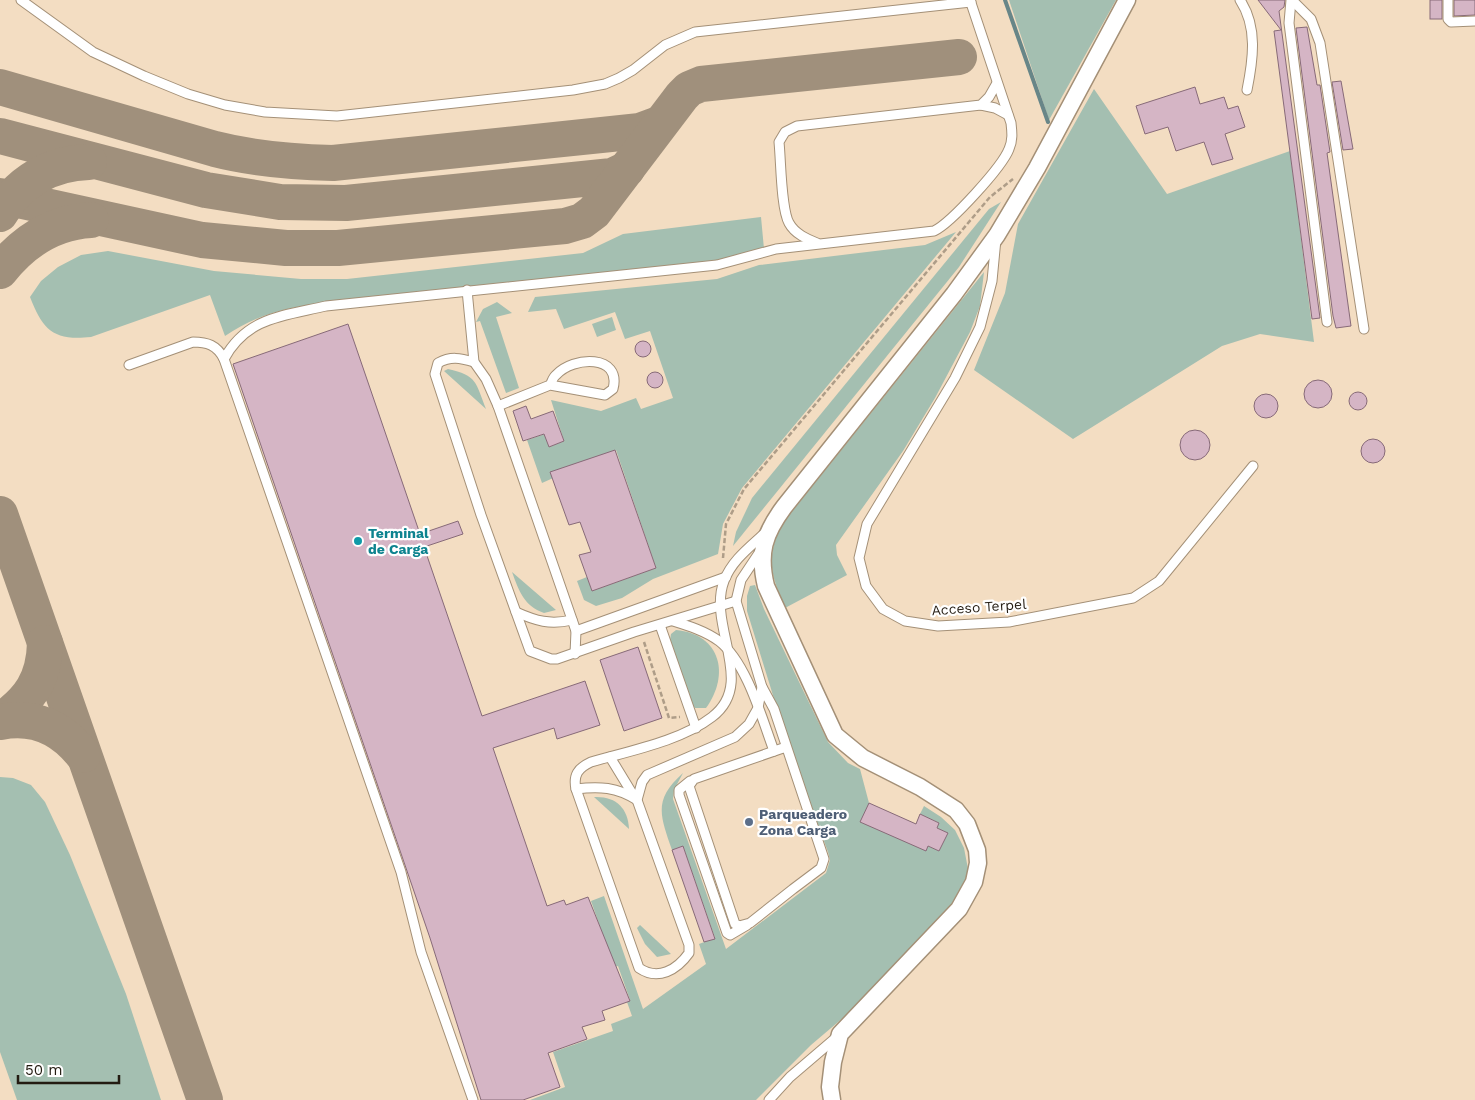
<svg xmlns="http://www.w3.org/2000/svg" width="1475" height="1100" font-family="'Work Sans',sans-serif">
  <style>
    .green { fill: #a4bfb1 }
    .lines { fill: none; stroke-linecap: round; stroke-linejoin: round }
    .stream { stroke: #688688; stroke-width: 4 }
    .taxiway { stroke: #a0907c; stroke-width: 36 }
    .building { fill: #d5b5c5; stroke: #876a78 }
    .lane-casing { stroke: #a49077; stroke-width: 11 }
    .street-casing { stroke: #a49077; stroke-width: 19 }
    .path { stroke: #ae9d88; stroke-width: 2.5; stroke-dasharray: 5 2.5; stroke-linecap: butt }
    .lane { stroke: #fff; stroke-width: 9 }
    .street { stroke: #fff; stroke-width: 16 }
    .culture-dot { fill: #0f9aa8; stroke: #fff; stroke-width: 2 }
    .service-dot { fill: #5c6f8a; stroke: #fff; stroke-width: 2 }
    .labels { text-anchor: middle; stroke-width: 4.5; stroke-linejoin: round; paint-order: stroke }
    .culture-label { font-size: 14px; font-weight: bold; fill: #0d838f; stroke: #fff; text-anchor: start }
    .street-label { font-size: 14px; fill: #231b11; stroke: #fff }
    .service-label { font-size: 14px; font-weight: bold; fill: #4e5e75; stroke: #fff; text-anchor: start }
  </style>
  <rect width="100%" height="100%" fill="#f3ddc2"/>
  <!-- green -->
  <g class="green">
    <path d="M1009,0H1116L1049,120Z"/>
    <path d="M1094,89L1167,194L1290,151L1314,342L1260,334L1222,346L1073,439L974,370L1005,293L1018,224Z"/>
    <path d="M1001,202L959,267L733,546L736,532L752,498L989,209Z"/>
    <path d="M761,217L764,249L720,261L336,301C294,307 261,311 225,336L210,295L91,337C53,341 43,330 30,297L41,281L58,267L81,255L108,251L214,271L301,279H347L583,253L623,234Z"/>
    <path d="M956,232L742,488L723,524L718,554L653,579L622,598L596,606L584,600L577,581L587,577L592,591L656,568L616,450L542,483L527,440L545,434L549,447L564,441L551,400L601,411L636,398L641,409L673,398L650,331L625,339L615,312L564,329L556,309L528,312L535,297L717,279L759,265L925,245Z"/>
    <path d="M984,272L980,306L970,332L935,398L903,451L836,545L837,555L847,575L785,608C771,574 765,559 782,524Z"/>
    <path d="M497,302L512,313L496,317L519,388L506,393L480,321L476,322L483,309Z"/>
    <path d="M612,317L616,330L597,337L592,324Z"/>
    <path d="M448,369C477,375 476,383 486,409L444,371Z"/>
    <path d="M512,572L556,610L544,613C524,606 519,591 512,572Z"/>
    <path d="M755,585L764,609L828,742L848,763L860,769L869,803L926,850L928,846L939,851L947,833L937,828L939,823L920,814L924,806L941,817L955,830L964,848L969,874L960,898L857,1006L811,1045L756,1100H530L565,1087L553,1052L613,1031L611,1024L632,1016L627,1002L630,1000L618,966L614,967L591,901L604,896L643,1009L706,964L699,944L715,938L683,846L672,850C660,815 653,800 683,773L674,790L673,799L726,949L826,873L830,860L828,852L788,744L747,611V596L750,586Z"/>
    <path d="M676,630C721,634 730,675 706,708H695L691,703L670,640L671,634Z"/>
    <path d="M0,777L13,778L31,785L45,802L70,855L126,994L161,1100H17L0,1052Z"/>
    <path d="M594,797C616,796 628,808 629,829Z"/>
    <path d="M640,925L671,954L657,957L645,944L637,928Z"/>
  </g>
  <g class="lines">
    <!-- stream -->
    <path class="stream" d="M1005,0L1048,122"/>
    <!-- taxiway -->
    <g class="taxiway">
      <path d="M0,87L215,149C254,159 293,162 333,163L640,131L659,124"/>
      <path d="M0,136L206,190L280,202L346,203L612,176L627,169"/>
      <path d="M0,196L202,240L286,248H338L565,226L582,221L594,212L682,96L689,89L701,84L959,57"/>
      <path d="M0,214C19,181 51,163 89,162"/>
      <path d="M0,271C23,242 53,222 91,220"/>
      <path d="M0,514L205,1100"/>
      <path d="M0,721C30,700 44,680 45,643"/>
      <path d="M0,722C34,715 62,728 83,755"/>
    </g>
  </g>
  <!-- building -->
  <g class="building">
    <path d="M1258,0H1285L1284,7L1279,11L1320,318L1312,319L1274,31L1281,30Z"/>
    <rect x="1430" y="0" width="12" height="19"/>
    <path d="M1454,0H1475V15L1454,16Z"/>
    <path d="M1307,27L1317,85H1320L1330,152L1327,153L1351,326L1336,328L1333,316L1296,28Z"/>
    <path d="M1341,81L1353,149L1343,150L1332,82Z"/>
    <path d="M1195,87L1200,104L1224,97L1228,109L1238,106L1245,127L1225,134L1233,159L1212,165L1204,142L1176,151L1168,127L1145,134L1136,106Z"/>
    <path d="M348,324L420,534L458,521L463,534L424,547L482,716L585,681L600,725L557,739L554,728L493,748L547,906L564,900L566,905L588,897L630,1001L602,1011L605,1020L582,1027L587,1039L548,1053L560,1087L523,1100H481L430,938L233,364Z"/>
    <circle cx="643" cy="349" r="8"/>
    <circle cx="655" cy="380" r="8"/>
    <circle cx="1318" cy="394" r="14"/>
    <circle cx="1358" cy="401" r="9"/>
    <circle cx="1266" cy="406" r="12"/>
    <path d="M526,406L531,419L553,411L564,441L549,447L544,434L523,441L513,411Z"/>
    <circle cx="1195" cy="445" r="15"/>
    <circle cx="1373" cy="451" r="12"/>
    <path d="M615,450L656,568L592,591L579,555L591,552L580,522L569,525L550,472Z"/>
    <path d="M638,647L662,718L624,731L600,660Z"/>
    <path d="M869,803L916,824L920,814L939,823L937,828L948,833L939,851L928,846L926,851L860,822Z"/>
    <path d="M683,846L715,939L704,942L672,850Z"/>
  </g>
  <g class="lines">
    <defs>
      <g id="lane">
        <path d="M21,0L93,52L144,76L188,94L225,105L265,112L337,116L573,90L605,84L619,78L633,70L665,45L695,32L971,2"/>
        <path d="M1240,0C1258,27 1253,60 1247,90"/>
        <path d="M1291,0L1289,23L1327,322"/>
        <path d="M1292,0L1311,19L1320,43L1364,329"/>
        <path d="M1448,0V19L1451,22L1475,21"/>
        <path d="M981,105L995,108L1008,115"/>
        <path d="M996,239L992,281L980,327L955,378L867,524L859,558L866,586L883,609L905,621L938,626L1009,622L1133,598L1159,581L1253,466"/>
        <path d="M817,243C807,239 795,234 789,223C781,209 781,161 779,142L785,132L797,126L981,105L989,97L997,83"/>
        <path d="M467,290L474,362L486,379L498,406L576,631L575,654"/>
        <path d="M224,359L401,872L421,952L473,1100"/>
        <path d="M474,362C460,358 451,356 438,363L435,374L481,515L530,651L551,659H557L634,632L736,601"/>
        <path d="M129,365L193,342C207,342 217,345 224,359C247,317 283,316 326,306L717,265L776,249L934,231C951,223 1002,167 1009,149C1013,140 1012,132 1011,123L970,0"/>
        <path d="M498,406L550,385L605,395L613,389C622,354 573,356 556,375C553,377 552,382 550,385"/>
        <path d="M761,550L741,580L736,601L762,687L758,708L749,724L735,737L647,775L642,782L637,800L689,945V953C677,970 658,981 639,968L576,789C573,775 578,768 591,762C629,751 681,741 712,717C757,683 707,626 724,581C732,560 750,547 766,532"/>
        <path d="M516,612C536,621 550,625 572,620"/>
        <path d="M673,621C689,626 705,631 719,641C747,663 762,719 774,751"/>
        <path d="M660,625L696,728"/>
        <path d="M576,631L726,577"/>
        <path d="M762,687L774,709L824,859L821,868L793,889L750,923L739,926L735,924L689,786L694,779L786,747"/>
        <path d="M610,757L635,798"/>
        <path d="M690,781L679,790V795L727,933L730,935L747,925"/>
        <path d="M576,789C599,786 617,787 637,800"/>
        <path d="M769,1100L790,1077L838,1036"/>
      </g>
      <path id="street" d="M832,1100L830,1087L833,1062L840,1034L959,909L974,882L978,863L977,850L967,824L956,810L920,787L863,758L835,735L766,586C758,553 764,534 784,507L954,294L997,235L1037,168L1127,0"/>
    </defs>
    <!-- lane casing -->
    <use href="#lane" class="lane-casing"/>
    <!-- street casing -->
    <use href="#street" class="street-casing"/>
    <!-- path -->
    <g class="path">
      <path d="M723,558L726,524L744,489L990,197L1013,179"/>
      <path d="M644,642L669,718L680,717"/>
    </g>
    <!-- lane -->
    <use href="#lane" class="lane"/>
    <!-- street -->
    <use href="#street" class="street"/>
  </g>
  <!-- markers -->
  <circle class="culture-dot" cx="358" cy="541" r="5"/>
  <circle class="service-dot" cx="749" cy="822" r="5"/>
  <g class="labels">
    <!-- culture labels -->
    <g class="culture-label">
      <text x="368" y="538">Terminal<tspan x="368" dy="16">de Carga</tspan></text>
    </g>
    <!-- street labels -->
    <g class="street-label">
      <text transform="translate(979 607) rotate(-4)" y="5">Acceso Terpel</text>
    </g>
    <!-- service labels -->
    <g class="service-label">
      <text x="759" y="819">Parqueadero<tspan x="759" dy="16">Zona Carga</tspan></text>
    </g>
  </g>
  <!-- scale -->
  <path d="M18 1075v8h101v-8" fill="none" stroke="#231b11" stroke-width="2.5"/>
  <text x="25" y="1075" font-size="15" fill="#231b11" stroke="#ffffff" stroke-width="4" paint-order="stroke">50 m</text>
</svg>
